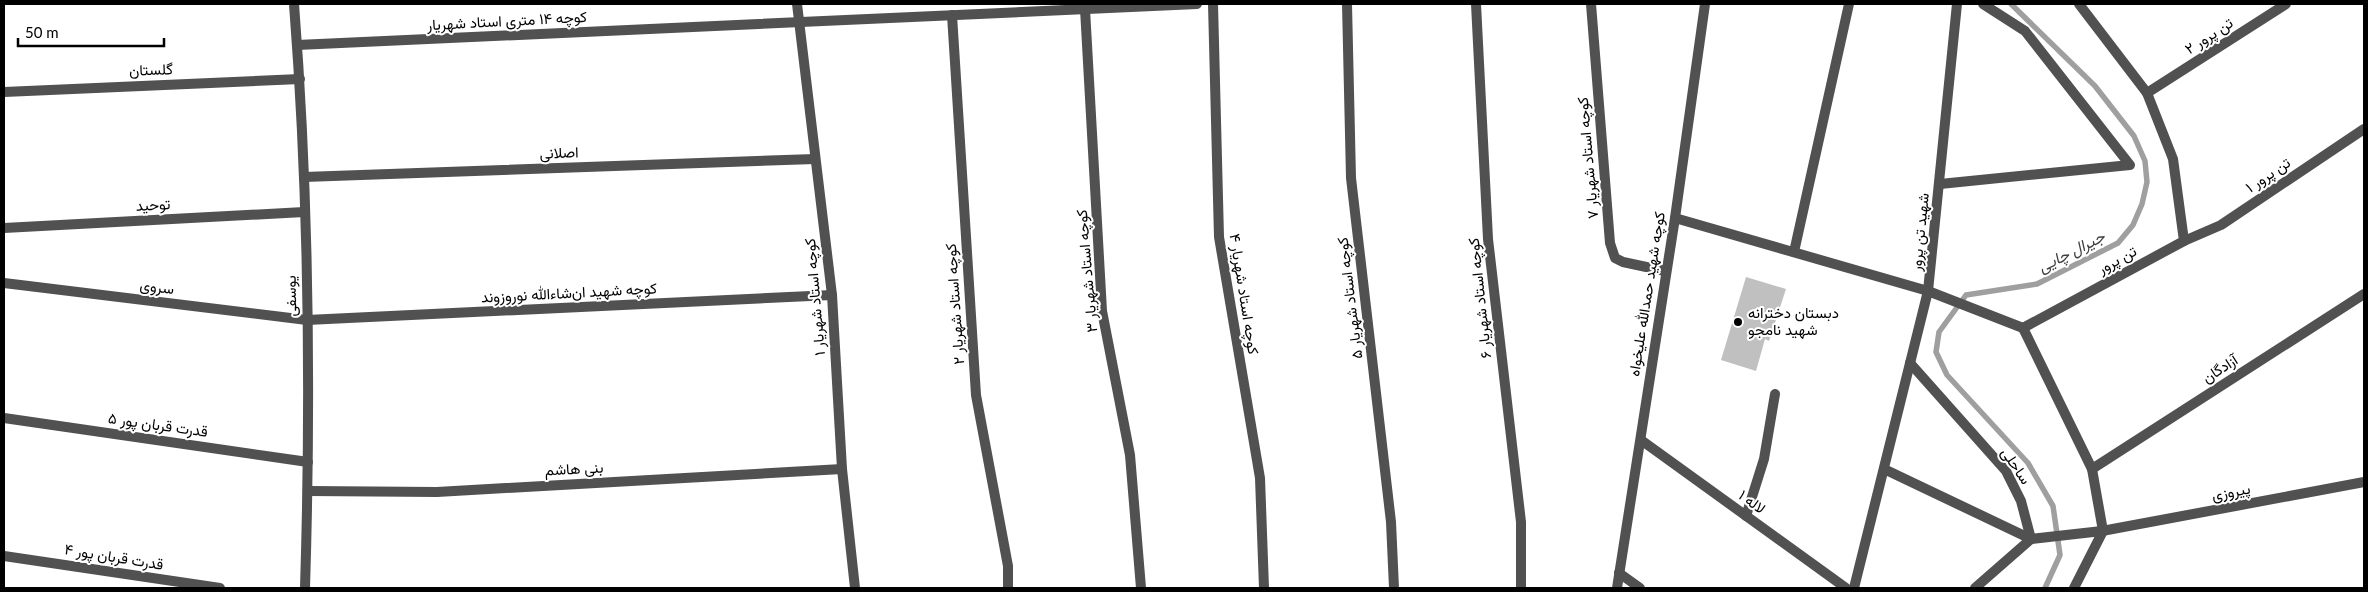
<svg xmlns="http://www.w3.org/2000/svg" width="2368" height="592" font-family="Lato,Vazirmatn,sans-serif">
  <style>
    .lines { fill: none; stroke-linecap: round; stroke-linejoin: round }
    .stream { stroke: #9f9f9f; stroke-width: 5.5 }
    .building { fill: #c0c0c0 }
    .minor { stroke: #515151; stroke-width: 10 }
    .poi-dot { fill: #000; stroke: #fff; stroke-width: 2 }
    .labels { text-anchor: middle; stroke-width: 4; stroke-linejoin: round; paint-order: stroke }
    .street-label { font-size: 15px; fill: #000; stroke: #fff }
    .poi-label { font-size: 15px; fill: #000; stroke: #fff; text-anchor: start }
    .water-label { font-size: 16px; font-style: italic; fill: #404040; stroke: #fff }
  </style>
  <rect width="100%" height="100%" fill="#fff"/>
  <g class="lines">
    <!-- stream -->
    <path class="stream" d="M2011,4L2095,86L2134,136L2145,161L2147,182L2142,204L2133,225L2118,243L2037,284L1966,295L1939,332L1936,352L1947,375L2028,463L2053,506L2060,555L2045,588"/>
  </g>
  <!-- building -->
  <path class="building" d="M1746,277L1786,289L1769,341L1765,339L1756,371L1721,360Z"/>
  <g class="lines">
    <!-- minor -->
    <g class="minor">
      <path d="M294,4C309,198 311,394 305,588"/>
      <path d="M797,4L832,295L842,469L855,588"/>
      <path d="M1213,4L1219,237L1260,478L1264,588"/>
      <path d="M1347,4L1351,178L1391,522L1394,588"/>
      <path d="M1476,4L1488,239L1521,522V588"/>
      <path d="M1591,4L1610,243L1615,258L1623,262L1665,271"/>
      <path d="M2079,4L2147,93L2173,159L2184,241L2023,328L2092,469L2103,531"/>
      <path d="M1085,9L1102,311L1130,455L1141,588"/>
      <path d="M952,15L976,395L1008,566V588"/>
      <path d="M297,45L1197,4"/>
      <path d="M4,92L300,79"/>
      <path d="M2147,93L2286,4"/>
      <path d="M304,177L815,159"/>
      <path d="M1940,184L2130,165L2025,31L1983,4"/>
      <path d="M1675,218L1928,291L1957,4"/>
      <path d="M4,228L304,212"/>
      <path d="M2184,241L2221,225L2364,129"/>
      <path d="M1794,252L1849,4"/>
      <path d="M4,283L307,320L832,295"/>
      <path d="M1910,363L2006,471L2021,501L2031,539L1975,588"/>
      <path d="M4,418L308,462"/>
      <path d="M1641,440L1846,588"/>
      <path d="M1884,469L2031,539L2102,531L2364,482"/>
      <path d="M2092,469L2364,294"/>
      <path d="M308,491L437,492L842,469"/>
      <path d="M1746,516L1764,459L1775,394"/>
      <path d="M4,556L220,588"/>
      <path d="M1619,573L1640,588"/>
      <path d="M1617,588L1675,218L1705,4"/>
      <path d="M1854,588L1928,291L2023,328"/>
      <path d="M2074,588L2103,531"/>
    </g>
  </g>
  <!-- markers -->
  <circle class="poi-dot" cx="1738" cy="322" r="5"/>
  <g class="labels">
    <!-- street labels -->
    <g class="street-label">
      <text transform="translate(507 21) rotate(-3)" y="5">کوچه ۱۴ متری استاد شهریار</text>
      <text transform="translate(2209 36) rotate(-33)" y="5">تن پرور ۲</text>
      <text transform="translate(151 70) rotate(-2)" y="5">گلستان</text>
      <text transform="translate(559 153) rotate(-2)" y="5">اصلانی</text>
      <text transform="translate(1588 158) rotate(-95)" y="5">کوچه استاد شهریار ۷</text>
      <text transform="translate(2268 175) rotate(-34)" y="5">تن پرور ۱</text>
      <text transform="translate(153 205) rotate(-3)" y="5">توحید</text>
      <text transform="translate(1920 232) rotate(-84)" y="5">شهید تن پرور</text>
      <text transform="translate(2117 260) rotate(-29)" y="5">تن پرور</text>
      <text transform="translate(1087 271) rotate(-95)" y="5">کوچه استاد شهریار ۳</text>
      <text transform="translate(157 287) rotate(7)" y="5">سروی</text>
      <text transform="translate(569 293) rotate(-3)" y="5">کوچه شهید ان‌شاءالله نوروزوند</text>
      <text transform="translate(1244 294) rotate(81)" y="5">کوچه استاد شهریار ۴</text>
      <text transform="translate(1647 294) rotate(-81)" y="5">کوچه شهید حمدالله علیخواه</text>
      <text transform="translate(291 296) rotate(-91)" y="5">یوسفی</text>
      <text transform="translate(815 297) rotate(-95)" y="5">کوچه استاد شهریار ۱</text>
      <text transform="translate(1350 298) rotate(-97)" y="5">کوچه استاد شهریار ۵</text>
      <text transform="translate(1480 298) rotate(-96)" y="5">کوچه استاد شهریار ۶</text>
      <text transform="translate(955 304) rotate(-94)" y="5">کوچه استاد شهریار ۲</text>
      <text transform="translate(2220 369) rotate(-33)" y="5">آزادگان</text>
      <text transform="translate(158 425) rotate(8)" y="5">قدرت قربان پور ۵</text>
      <text transform="translate(2016 466) rotate(56)" y="5">ساحلی</text>
      <text transform="translate(574 469) rotate(-3)" y="5">بنی هاشم</text>
      <text transform="translate(2231 492) rotate(-11)" y="5">پیروزی</text>
      <text transform="translate(1752 502) rotate(36)" y="5">لاله ۱</text>
      <text transform="translate(114 557) rotate(9)" y="5">قدرت قربان پور ۴</text>
    </g>
    <!-- poi labels -->
    <g class="poi-label">
      <text x="1748" y="318">دبستان دخترانه<tspan x="1748" dy="17">شهید نامجو</tspan></text>
    </g>
    <!-- water labels -->
    <g class="water-label">
      <text transform="translate(2071 251) rotate(-27)" y="6">جیرال چایی</text>
    </g>
  </g>
  <!-- border -->
  <rect width="2368" height="592" fill="none" stroke="#000000" stroke-width="10"/>
  <!-- scale -->
  <path d="M18 38v8h146v-8" fill="none" stroke="#000000" stroke-width="2.5"/>
  <text x="25" y="38" font-size="15" fill="#000000" stroke="#ffffff" stroke-width="4" paint-order="stroke">50 m</text>
</svg>
